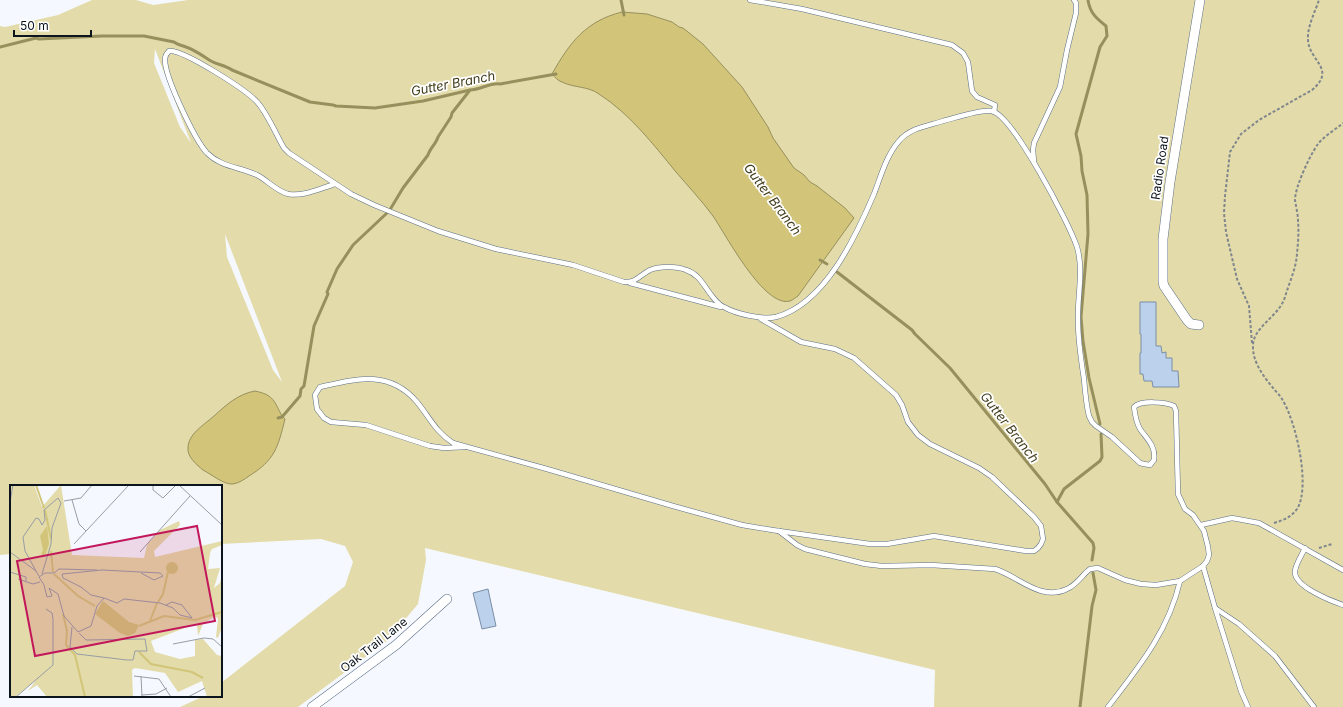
<svg xmlns="http://www.w3.org/2000/svg" width="1343" height="707" font-family="Inter,sans-serif">
  <style>
    .green { fill: #e3dba9; fill-rule: evenodd }
    .water { fill: #d2c579; stroke: #97905d }
    .lines { fill: none; stroke-linecap: round; stroke-linejoin: round }
    .stream { stroke: #97905d; stroke-width: 3 }
    .building { fill: #bcd1ec; stroke: #7b8ea7 }
    .service-casing { stroke: #5c6f86; stroke-width: 5.5 }
    .minor-casing { stroke: #5c6f86; stroke-width: 10 }
    .path { stroke: #80868d; stroke-width: 2; stroke-dasharray: 3 2; stroke-linecap: butt }
    .service { stroke: #fff; stroke-width: 4.5 }
    .minor { stroke: #fff; stroke-width: 9 }
    .labels { text-anchor: middle; stroke-width: 3.5; stroke-linejoin: round; paint-order: stroke }
    .street-label { font-size: 12px; fill: #0c141d; stroke: #fff }
    .water-label { font-size: 13px; font-style: italic; fill: #423d1b; stroke: #fff }
    .inset-river { fill: none; stroke: #d2c579; stroke-width: 2 }
    .inset-road { fill: none; stroke: #989da5; stroke-width: 1 }
    .view { fill: #c2185b; fill-opacity: 0.15; stroke: #c2185b; stroke-width: 2 }
    .inset-edge { fill: none; stroke: #0c141d; stroke-width: 2 }
  </style>
  <rect width="100%" height="100%" fill="#f5f9ff"/>
  <!-- green -->
  <path class="green" d="M92,0H136L153,5L188,0H1343V707H934L935,670L425,548L426,560L418,604L387,641L298,707H180L204,696H221V683L345,586L353,562L345,546L321,539L221,544V486H11V554L0,555V26L5,27L58,15ZM155,49L191,143L180,127L154,63ZM225,234L282,382L273,370L227,257Z"/>
  <!-- water -->
  <g class="water">
    <path d="M622,12L647,14L672,22L679,27L683,28L703,44L742,87L768,127L773,138L794,168L804,175L810,182L817,186L845,208L854,218L798,296C796,297 793,300 790,301C764,308 726,235 713,216C702,201 688,186 676,172C653,144 630,114 599,94C588,86 574,88 562,82C558,81 555,77 552,74C570,42 586,21 622,12Z"/>
    <path d="M255,391C274,395 274,401 282,416L285,419C278,447 275,460 249,476C245,479 239,483 233,484C224,485 211,474 203,470C197,465 187,457 188,448C188,434 204,425 214,416C226,405 238,394 255,391Z"/>
  </g>
  <g class="lines">
    <!-- stream -->
    <g class="stream">
      <path d="M621,0L624,15"/>
      <path d="M1088,0C1090,13 1096,18 1106,26L1107,36L1100,47L1076,134L1081,156L1082,171L1087,195L1088,234L1081,317L1083,341L1089,378L1100,424"/>
      <path d="M0,47L36,38L39,39L102,36H144L174,42C178,45 181,45 186,47C195,50 203,56 211,61C218,65 225,65 232,70L310,102L333,105L336,106L375,108L423,101L470,90C480,90 491,82 500,84L556,74"/>
      <path d="M391,208L403,188L428,155C430,148 436,144 438,137L451,117L452,113L470,90"/>
      <path d="M820,260L827,264"/>
      <path d="M837,272L912,330L915,334L950,368L1045,484L1057,502L1093,543L1094,548L1092,560"/>
      <path d="M278,418L282,417L300,396L301,389L304,386L314,326L328,294L327,292L337,269L353,245L387,213"/>
      <path d="M1057,502L1064,489L1100,461L1102,457L1101,434"/>
      <path d="M1080,707L1092,606L1096,590L1093,573"/>
    </g>
  </g>
  <!-- building -->
  <g class="building">
    <path d="M1140,302H1156V346H1161L1162,353L1166,352V358H1172V371H1178L1179,387H1153L1152,381H1144L1143,374H1140V353H1141V334H1140Z"/>
    <path d="M488,589L496,626L482,629L473,593Z"/>
  </g>
  <g class="lines">
    <defs>
      <g id="service">
        <path d="M750,0L802,9L952,45L963,53L968,62L972,91L977,97L995,105L994,112"/>
        <path d="M1034,162L1033,150L1034,143L1060,87L1067,50L1076,13V3L1074,0"/>
        <path d="M335,184C321,188 303,197 288,194C276,191 267,180 257,175C240,167 221,167 207,153C195,140 164,76 165,59C165,55 167,53 169,51C183,49 248,91 258,103C268,115 276,134 284,148L289,153L351,194L374,205L438,231L496,249L573,265L624,282C636,283 640,275 650,270C660,266 676,266 686,270C699,274 704,286 712,296C715,300 719,305 724,307C736,314 763,320 776,317C825,304 856,236 874,194C881,176 886,156 899,141C910,128 927,126 943,121C955,118 981,109 992,111C1013,116 1069,223 1077,247C1084,271 1077,297 1078,321C1078,340 1081,360 1084,379C1085,391 1086,404 1089,416L1092,422L1096,426L1112,437L1140,463L1144,464L1150,465L1154,460C1156,446 1147,439 1140,429C1136,422 1135,415 1134,407C1141,400 1166,402 1174,406L1176,411L1178,494L1185,509L1193,515L1204,531L1208,547L1209,555L1207,561L1203,566L1180,581L1156,585L1141,584L1125,580L1098,568L1090,569C1082,575 1077,585 1067,589C1041,602 1018,576 995,569L931,565L882,566L865,564L805,549L797,545L779,531"/>
        <path d="M630,283L721,307"/>
        <path d="M465,447L444,448L430,446L366,425L331,422L324,418L317,409L315,395L320,387C355,379 389,369 417,402C430,418 435,431 453,443L547,469L673,506L742,525L772,530L870,544H887L934,536L1026,551H1034L1038,548L1041,544L1043,539L1041,526L1034,517L992,477L979,468L930,444L918,435L908,422L902,405L896,395L854,358L835,349L801,342L761,319"/>
        <path d="M1201,525L1232,518L1259,523L1343,570"/>
        <path d="M1305,548C1302,555 1296,563 1295,571C1293,586 1331,601 1343,605"/>
        <path d="M1203,566L1215,608L1239,624L1275,656L1314,707"/>
        <path d="M1215,608L1241,691L1248,707"/>
        <path d="M1108,707C1139,667 1169,630 1180,581"/>
      </g>
      <g id="minor">
        <path d="M1199,325L1191,324L1187,320L1164,286L1163,282V239L1170,182L1200,0"/>
        <path d="M312,707L396,645L447,599"/>
      </g>
    </defs>
    <!-- service casing -->
    <use href="#service" class="service-casing"/>
    <!-- minor casing -->
    <use href="#minor" class="minor-casing"/>
    <!-- path -->
    <g class="path">
      <path d="M1252,343L1249,306L1237,279L1226,232L1224,213L1225,196L1230,152L1241,134L1259,120L1312,90C1337,69 1309,61 1308,40C1307,27 1315,12 1319,0"/>
      <path d="M1274,523C1284,520 1291,517 1297,509C1311,487 1296,422 1283,401C1281,396 1277,393 1274,389C1264,377 1253,363 1253,347C1252,327 1279,317 1285,297C1289,283 1296,269 1297,254C1298,243 1299,232 1298,221C1298,214 1296,207 1295,200C1295,187 1310,155 1318,144C1324,136 1335,130 1343,123"/>
      <path d="M1319,548L1332,544"/>
    </g>
    <!-- service -->
    <use href="#service" class="service"/>
    <!-- minor -->
    <use href="#minor" class="minor"/>
  </g>
  <g class="labels">
    <!-- street labels -->
    <g class="street-label">
      <text transform="translate(1160 168) rotate(-82)" y="4">Radio Road</text>
      <text transform="translate(374 645) rotate(-38)" y="4">Oak Trail Lane</text>
    </g>
    <!-- water labels -->
    <g class="water-label">
      <text transform="translate(453 83) rotate(-11)" y="5">Gutter Branch</text>
      <text transform="translate(773 199) rotate(53)" y="5">Gutter Branch</text>
      <text transform="translate(1010 427) rotate(52)" y="5">Gutter Branch</text>
    </g>
  </g>
  <!-- overview -->
  <g transform="translate(10 485)">
    <rect width="212" height="212" fill="#f5f9ff"/>
    <path d="M0,0H24L32,22L51,0L62,70L134,73L137,60L150,45L169,36L170,40L144,66L145,72L212,56V60L202,64L200,68L198,84L210,83L204,103L210,98L212,89V142L208,153L206,152L208,133L204,132L193,139L188,151L187,140L185,139L141,156L145,167L170,174L185,171V155L193,154L207,170L212,171V212H197L192,196L168,207L155,188L125,183L122,185L123,212H37L27,200L18,206L26,195L5,212H1Z" fill="#e3dba9"/>
    <path d="M37,41L39,59L35,71L31,69L33,65L30,51ZM156 83a6 6 0 1 1 12 0a6 6 0 1 1-12 0ZM93,116L119,137L129,140L125,148L118,151L110,148L85,129Z" fill="#d2c579"/>
    <path class="inset-river" d="M26,0L34,23M35,25L41,54M41,66L43,87M44,89L68,111L85,121M148,117L153,109L158,87M53,129L57,146L56,160L65,170L75,212M140,136L147,118M129,141L154,131L185,135L212,127M129,167L141,179L182,187L193,193"/>
    <path class="inset-road" d="M143,0V5L153,13L166,0M169,0L212,40M62,15L69,39L76,46M54,16L71,13L82,0M0,17L3,0M64,59L119,0M0,67L26,86L29,91M130,67L180,11M87,85L49,84L44,88H35L29,92L34,100L37,112L42,111L39,103L48,109L54,131L68,147L81,141L87,121L94,113L107,118L114,114L150,118L163,123L170,130L182,133L172,120L162,117L156,120M26,86L15,66L13,52L26,33L29,34L32,40L35,35L34,25L48,13L51,18L42,43L41,59L32,89M0,87L16,92V96M8,94L23,99L30,97M94,113L81,110L71,102L53,93L52,89L92,85L150,88L153,91L144,95L131,88M62,142L60,162L67,169L117,175H123L125,166H137L135,154L76,155L69,148M163,159L194,153L203,154L212,162M124,191L149,194L161,212M131,191L132,212M132,210L146,209L157,203M6,212L43,180V134L42,128L36,124M178,212L195,203"/>
    <path class="view" d="M187,41L205,136L25,171L7,76Z"/>
    <rect width="212" height="212" class="inset-edge"/>
  </g>
  <!-- scale -->
  <path d="M14 30v6h77v-6" fill="none" stroke="#0c141d" stroke-width="2"/>
  <text x="20" y="30" font-size="12" fill="#0c141d" stroke="#ffffff" stroke-width="3" paint-order="stroke">50 m</text>
</svg>
